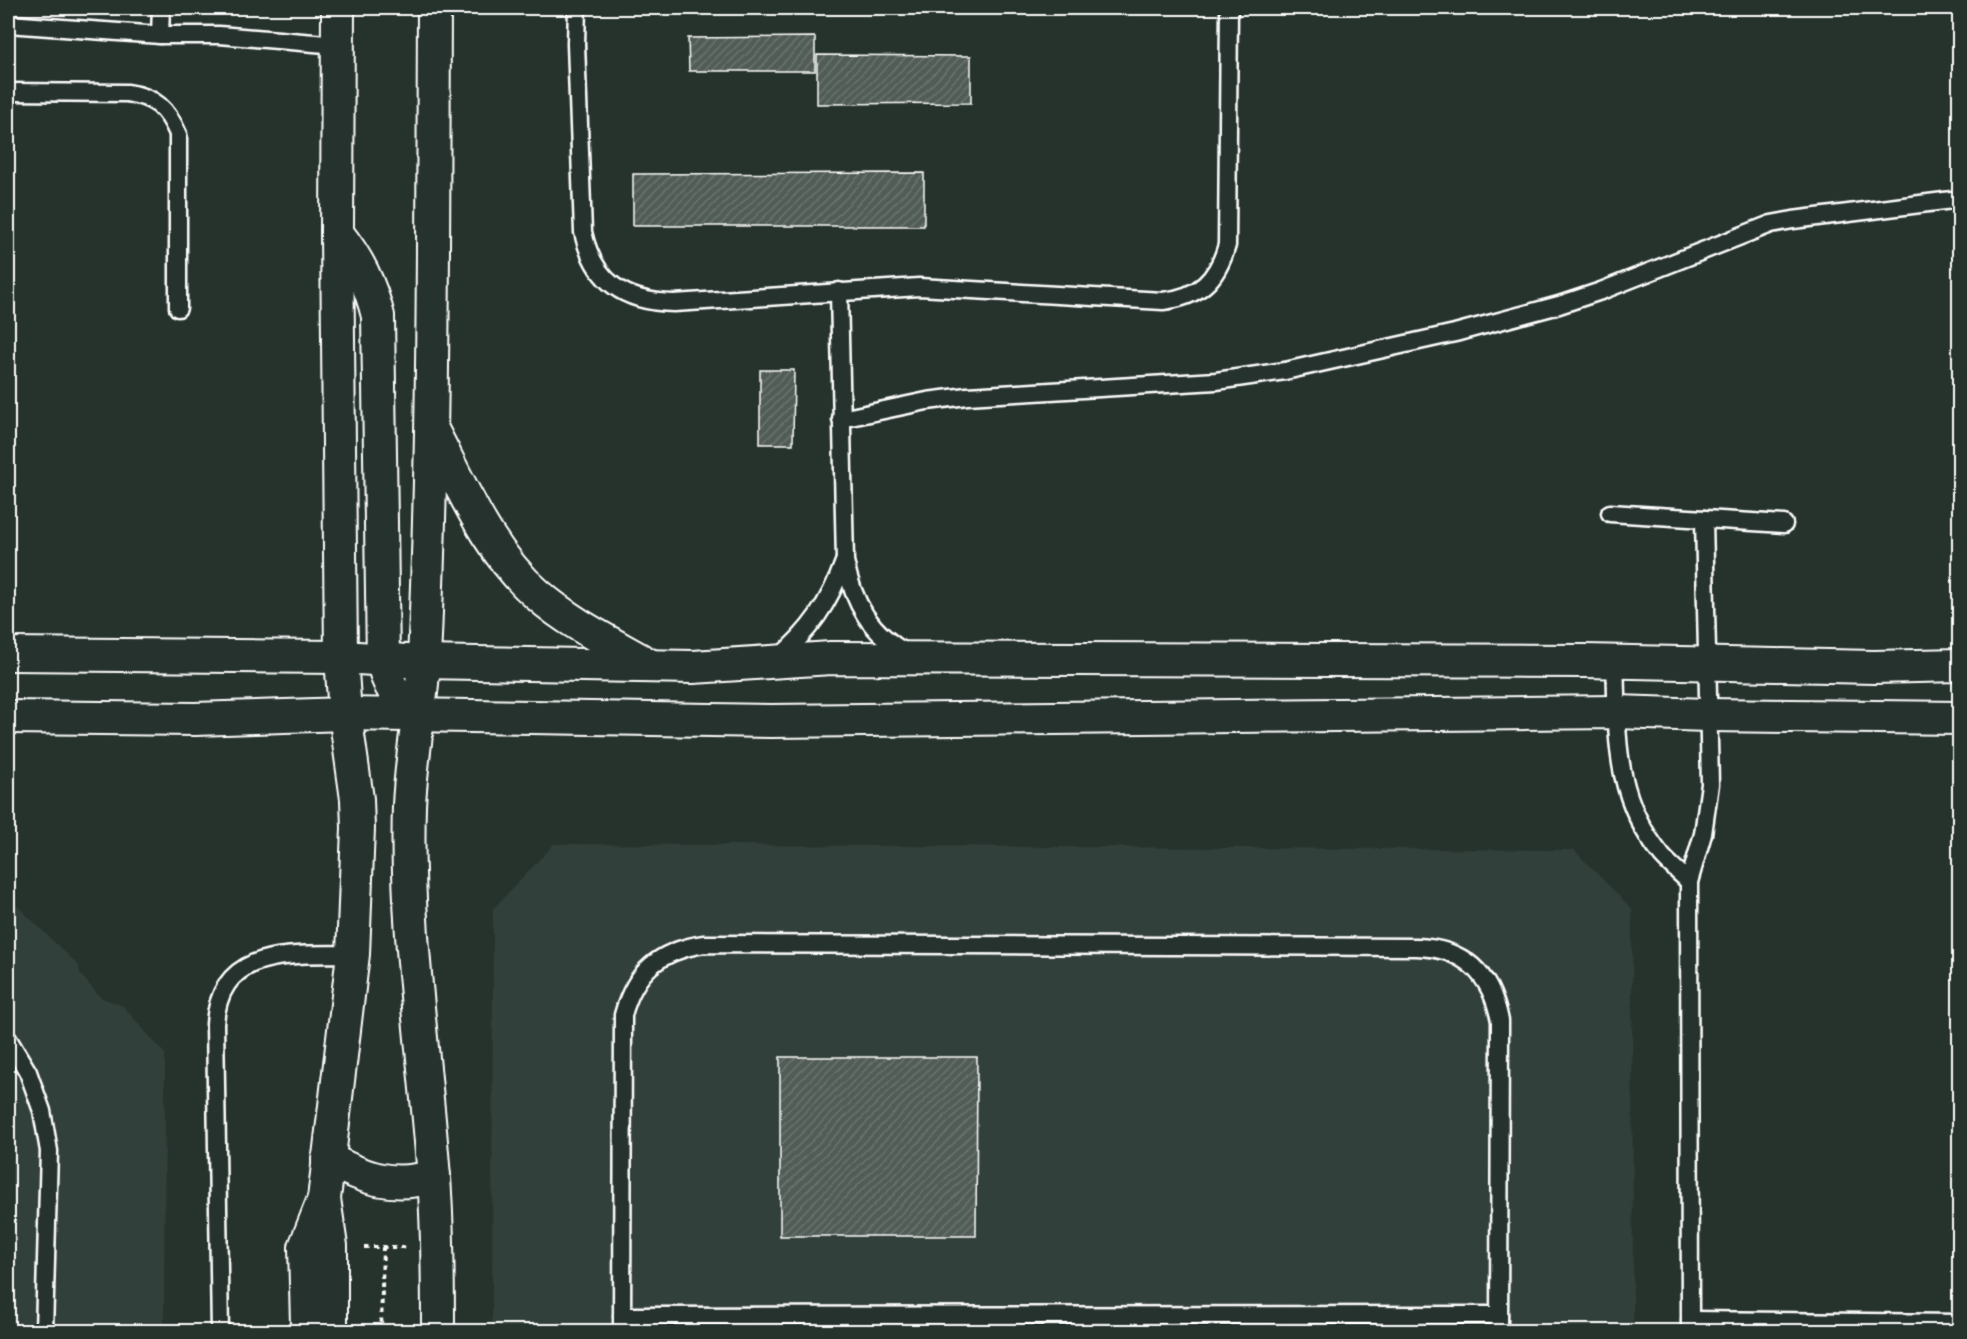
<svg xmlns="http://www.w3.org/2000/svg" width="1967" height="1339" font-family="'Shantell Sans',sans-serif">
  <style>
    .built { fill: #333f3a }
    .building { fill: url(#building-hatch); stroke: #fff; stroke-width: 1.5 }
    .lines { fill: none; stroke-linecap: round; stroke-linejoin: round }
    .service-casing { stroke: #fff; stroke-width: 21 }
    .minor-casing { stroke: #fff; stroke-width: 36 }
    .path { stroke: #fff; stroke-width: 4; stroke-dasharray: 4.5 4.5; stroke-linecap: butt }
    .service { stroke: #26332d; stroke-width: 16 }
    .minor { stroke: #26332d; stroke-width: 32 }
  </style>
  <defs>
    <pattern id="building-hatch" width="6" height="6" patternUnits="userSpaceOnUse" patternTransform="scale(1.5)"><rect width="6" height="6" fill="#515c57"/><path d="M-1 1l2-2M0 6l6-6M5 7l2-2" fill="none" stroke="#6b7470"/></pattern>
  </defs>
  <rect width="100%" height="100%" fill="#26332d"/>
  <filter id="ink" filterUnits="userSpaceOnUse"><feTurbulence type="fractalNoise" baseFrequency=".0167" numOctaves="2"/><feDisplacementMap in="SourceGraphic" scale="12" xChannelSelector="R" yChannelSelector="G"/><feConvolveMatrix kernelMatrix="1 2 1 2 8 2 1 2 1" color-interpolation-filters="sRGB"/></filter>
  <g filter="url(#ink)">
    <!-- built -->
    <g class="built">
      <path d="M554,844L1574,850L1632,909L1633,1331L492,1332L493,909Z"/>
      <path d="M8,897L79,966L80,974L100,997L123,1006L165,1054L164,1331H8Z"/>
    </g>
    <!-- building -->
    <g class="building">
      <path d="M815,37V71H689L688,38Z"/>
      <path d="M817,55L971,56V103L817,104Z"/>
      <path d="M924,173V226H633V174Z"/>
      <path d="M760,370H794L793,444H760Z"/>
      <path d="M780,1057H977L976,1236H780Z"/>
    </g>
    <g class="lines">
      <defs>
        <g id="service">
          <path d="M577,8L576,44L583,232C594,282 624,302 674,303L919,287L1163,301C1199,297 1217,280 1227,245L1229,8"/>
          <path d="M8,24L160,35H219L338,45"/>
          <path d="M160,35L161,8"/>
          <path d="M8,92L127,93C155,97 167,108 178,134V308"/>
          <path d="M839,291L845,561C853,602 870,634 909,654"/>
          <path d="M841,419L927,401L967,396L1216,381L1285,371L1455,333L1559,305L1601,291L1771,224L1793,220L1960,199"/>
          <path d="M1610,513L1784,524"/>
          <path d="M776,660C810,631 829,604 844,562"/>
          <path d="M1615,661C1618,735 1612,794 1662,856C1670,865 1680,873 1689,882"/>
          <path d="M8,1039L28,1072L42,1111L49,1151L44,1332"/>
          <path d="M622,1316L1499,1315"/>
          <path d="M1690,1320L1960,1323"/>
          <path d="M220,1332L215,1024C220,944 295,956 353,954"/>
          <path d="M622,1332L623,1015C635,971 659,951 704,944L1416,947C1465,948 1491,974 1500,1021L1499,1332"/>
          <path d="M1690,1332L1689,882L1703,834L1710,784L1704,519"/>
        </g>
        <g id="minor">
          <path d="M434,8C433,225 434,443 424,660C421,709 411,758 409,806C405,931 425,1055 434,1178C438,1230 438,1280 438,1332"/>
          <path d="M337,233C358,259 370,284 378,316L383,660C387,686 398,701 420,716"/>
          <path d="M432,430C462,487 488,552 538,595C571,624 613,644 651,666"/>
          <path d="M8,654L341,657L423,662L693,667L831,658L1585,661L1874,667L1960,665"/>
          <path d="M8,717L195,719L345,714L771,721L1617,712L1708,715L1960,718"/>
          <path d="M328,1159C364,1178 393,1189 434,1176"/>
          <path d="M310,1332L307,1324L305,1247L324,1199"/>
          <path d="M328,1332L331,1324V1246L324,1199L353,954L358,828L357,799L345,714L341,657L337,233L338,8"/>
        </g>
      </defs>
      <!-- service casing -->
      <use href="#service" class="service-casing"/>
      <!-- minor casing -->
      <use href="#minor" class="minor-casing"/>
      <!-- path -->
      <g class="path">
        <path d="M364,1247H405"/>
        <path d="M381,1332L383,1247"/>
      </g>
      <!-- service -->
      <use href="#service" class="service"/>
      <!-- minor -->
      <use href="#minor" class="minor"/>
    </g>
  </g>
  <!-- margin -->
  <rect width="1967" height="1339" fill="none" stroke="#26332d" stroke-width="30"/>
  <rect x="15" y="15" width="1937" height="1309" fill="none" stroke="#fff" stroke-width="2" filter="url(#ink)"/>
</svg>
